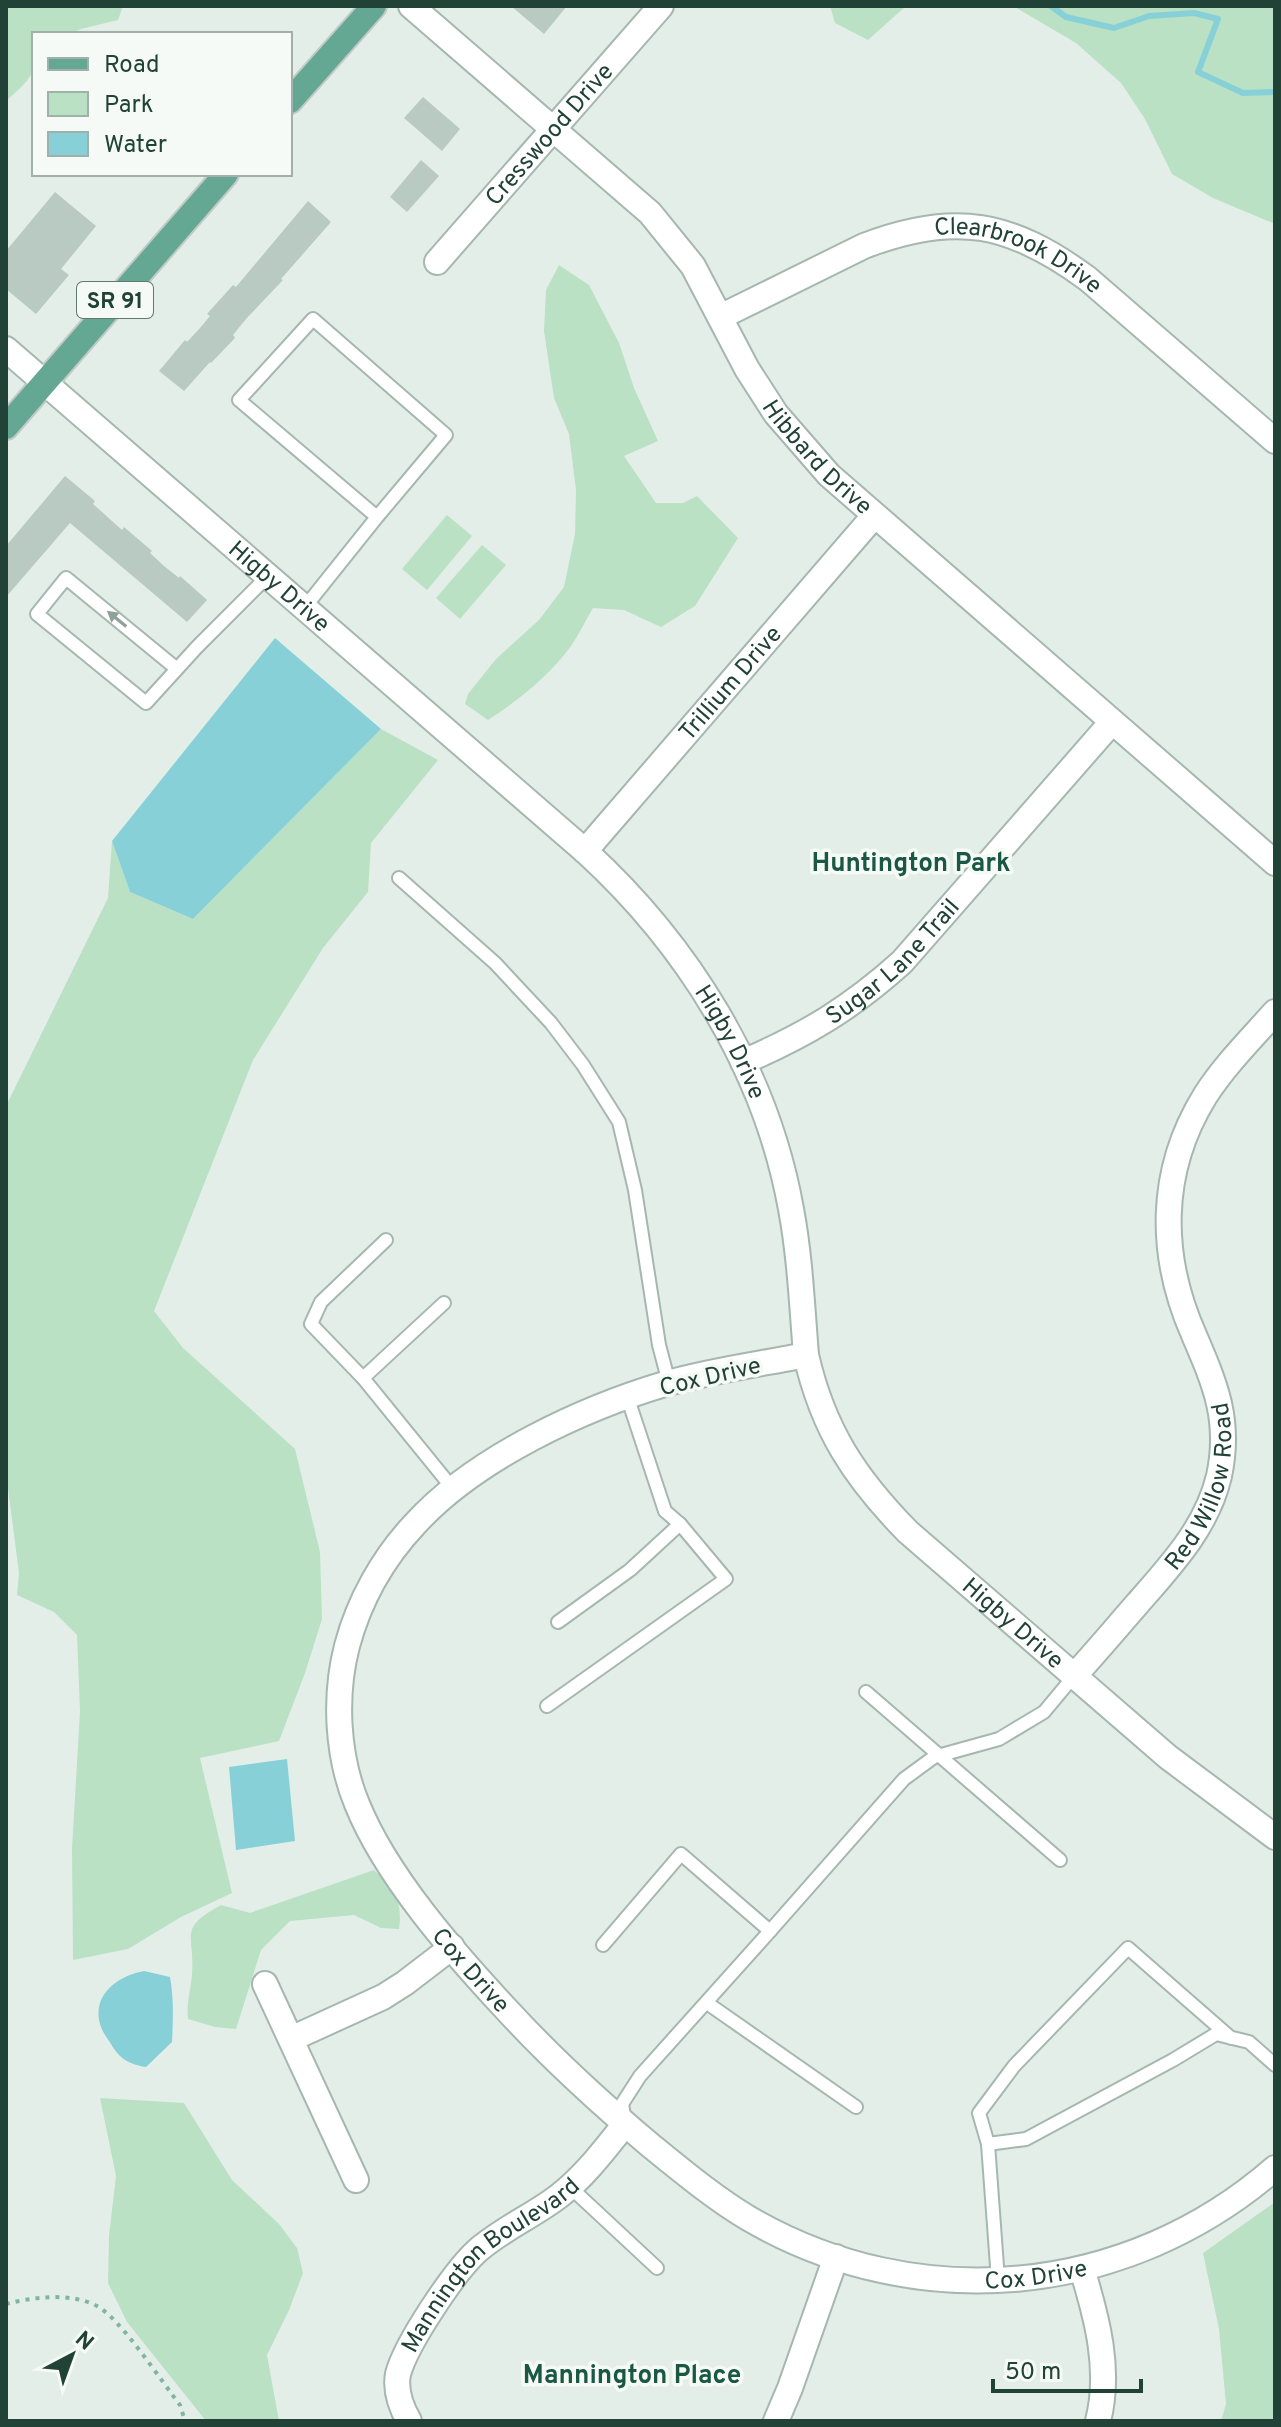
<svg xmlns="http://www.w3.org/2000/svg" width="1281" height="2427" font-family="Overpass,sans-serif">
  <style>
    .green { fill: #bae1c3 }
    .water { fill: #87d0d8 }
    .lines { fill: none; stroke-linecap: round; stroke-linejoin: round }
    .stream { stroke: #87d0d8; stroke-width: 6 }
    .building { fill: #b8cac2 }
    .service-casing { stroke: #a5b7b0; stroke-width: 16 }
    .minor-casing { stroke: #a5b7b0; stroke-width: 28 }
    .primary-casing { stroke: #c1cac7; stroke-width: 28 }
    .path { stroke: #81b5a2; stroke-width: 4; stroke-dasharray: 4 6; stroke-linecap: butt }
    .service { stroke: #fff; stroke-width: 12 }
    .minor { stroke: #fff; stroke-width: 24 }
    .primary { stroke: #64a893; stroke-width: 24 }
    .oneway { fill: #90a09b }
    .labels { text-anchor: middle; stroke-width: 7; stroke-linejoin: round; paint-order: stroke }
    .shield { fill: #f5faf7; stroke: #617971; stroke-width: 2 }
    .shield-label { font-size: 22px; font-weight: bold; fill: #214237 }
    .street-label { font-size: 24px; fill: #214237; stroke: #f5faf7 }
    .neighbourhood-label { font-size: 26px; font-weight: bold; fill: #1a5744; stroke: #f5faf7 }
  </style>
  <rect width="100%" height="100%" fill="#e3eee9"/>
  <!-- green -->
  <g class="green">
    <path d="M6,6H123L118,20L81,29L69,34H34C34,75 38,73 6,101Z"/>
    <path d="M830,6H906L868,40L835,23Z"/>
    <path d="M1013,6H1275V224L1213,198L1172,174L1145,119L1121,83L1076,43Z"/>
    <path d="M559,265L589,285L619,343L634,388L658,441L624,456L656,503H683L697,496L738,538L695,606L661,627L624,610L593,608C586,620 579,634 571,646C549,676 519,700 488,720L465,704L468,694L496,659L539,620L564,587L575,534L576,490L569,434L554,398L544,331L546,290Z"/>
    <path d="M447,515L472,536L427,590L402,569Z"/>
    <path d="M482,545L506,565L460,619L436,598Z"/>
    <path d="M381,729L438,760L371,843L368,892L323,948L253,1060L154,1311L183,1348L295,1449L320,1552L322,1619L305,1673L279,1741L200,1758L232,1893L181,1917L128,1949L73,1960L72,1849L80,1711L77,1635L54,1612L17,1595L19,1573L6,1473V1106L108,898L112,841L130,892L193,919Z"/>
    <path d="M374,1870C394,1889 403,1900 399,1929L381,1928L354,1915L290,1921L261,1950L236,2029L215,2027L188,2019C186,2003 191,1990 192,1974C195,1934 177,1929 221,1905L250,1913Z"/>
    <path d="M100,2098L184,2103L232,2180L279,2224L297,2248L303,2273L289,2310L267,2355L279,2421H206L127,2322L108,2283L109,2236L116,2176Z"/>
    <path d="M1275,2202V2421H1221L1226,2404L1219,2329L1203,2253Z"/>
  </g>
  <!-- water -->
  <g class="water">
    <path d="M275,638L381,729L193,919L130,892L112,841Z"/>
    <path d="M287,1759L295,1841L236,1850L229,1767Z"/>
    <path d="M144,1971L170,1977C174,1999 173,2021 172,2042L146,2067C128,2064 120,2059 111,2044C108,2039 103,2033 101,2027C90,1996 117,1976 144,1971Z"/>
  </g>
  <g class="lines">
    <!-- stream -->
    <path class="stream" d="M1051,6L1066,17L1114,28L1149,16L1194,13L1218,19L1198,72L1243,93L1275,92"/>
  </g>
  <!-- building -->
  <g class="building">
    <path d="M511,6H567L544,34Z"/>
    <path d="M423,97L460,129L442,151L404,118Z"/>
    <path d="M421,160L439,176L407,212L390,197Z"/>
    <path d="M55,192L96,226L61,269L69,275L36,314L6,289V251Z"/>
    <path d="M308,201L331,222L281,279L283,280L246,319L233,335L235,338L211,363L210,362L184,391L159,371L185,340L187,342L200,328L210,316L207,314L233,285L236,287Z"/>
    <path d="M65,476L95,501L93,504L122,530L124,527L152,551L150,553L164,566L179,578L180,576L207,600L187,622L70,523L6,597V546Z"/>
  </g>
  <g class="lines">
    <defs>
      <g id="service">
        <path d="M305,607L377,517L239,400L313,319L446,435L377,517"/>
        <path d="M177,669L66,578L37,614L146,703L197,647L269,575"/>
        <path d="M399,878L495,963L551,1023L583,1065L619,1122L635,1190L659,1345L669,1383"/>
        <path d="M386,1240L321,1302L311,1324L363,1378L454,1490"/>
        <path d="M363,1378L444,1303"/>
        <path d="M558,1622L630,1570L680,1524L665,1511L627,1396"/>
        <path d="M866,1692L1060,1860"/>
        <path d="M547,1706L726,1579L680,1524"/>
        <path d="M770,1931L904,1779L934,1757L999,1739L1044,1712L1074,1676"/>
        <path d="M603,1945L681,1854L770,1931L640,2076L622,2104L625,2121"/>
        <path d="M707,2003L856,2107"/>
        <path d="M1231,2038L1128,1948L1014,2066L979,2113L988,2144L1026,2139L1173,2060L1216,2034L1249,2042L1275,2065"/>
        <path d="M988,2144L998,2280"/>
        <path d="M570,2187L657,2268"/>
      </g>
      <g id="minor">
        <path id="s1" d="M411,6L650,213L693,266L747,369L776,414L829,475L1275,863"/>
        <path id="s2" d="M437,262L661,6"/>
        <path id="s3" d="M720,317L864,246C954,211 1011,222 1088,279L1275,441"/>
        <path id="s4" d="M6,349L585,851C688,945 766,1070 791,1209C800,1257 802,1306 806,1355C823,1430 855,1478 908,1532L1168,1757L1275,1837"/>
        <path id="s5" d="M585,851L874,516"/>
        <path id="s6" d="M743,1062C806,1035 851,1008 902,962L1112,722"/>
        <path id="s7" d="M806,1355C761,1364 713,1370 668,1383C583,1408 475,1458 415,1524C383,1558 359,1601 347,1646C334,1696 337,1756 357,1804C386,1876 453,1952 506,2009C551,2058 599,2102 650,2145C681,2170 713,2197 748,2218C918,2317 1127,2297 1275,2168"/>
        <path id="s8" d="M1074,1676C1096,1652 1117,1627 1138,1603C1172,1564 1207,1527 1219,1476C1231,1420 1215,1384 1194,1335C1159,1256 1158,1172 1205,1096C1224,1066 1251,1039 1275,1012"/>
        <path d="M265,1984L356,2180"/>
        <path d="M291,2039L383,1997L405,1983L452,1947"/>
        <path d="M1082,2269C1097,2318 1111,2370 1098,2421"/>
        <path id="s9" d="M409,2421C401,2407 395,2390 398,2374C406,2344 454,2272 477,2251C502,2229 533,2216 559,2196C585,2176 605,2149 625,2124"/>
        <path d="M776,2421L790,2388L836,2257"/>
      </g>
      <g id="primary">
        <path d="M290,101L374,6"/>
        <path d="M6,427L226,174"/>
      </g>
    </defs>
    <!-- service casing -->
    <use href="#service" class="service-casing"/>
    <!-- minor casing -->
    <use href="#minor" class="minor-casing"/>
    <!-- primary casing -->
    <use href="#primary" class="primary-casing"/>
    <!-- path -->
    <path class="path" d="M6,2304C34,2297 70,2292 97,2306C120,2318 162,2382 180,2405L185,2421"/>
    <!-- service -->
    <use href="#service" class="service"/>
    <!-- minor -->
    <use href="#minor" class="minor"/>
    <!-- primary -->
    <use href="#primary" class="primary"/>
  </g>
  <!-- one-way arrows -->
  <defs><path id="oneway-solid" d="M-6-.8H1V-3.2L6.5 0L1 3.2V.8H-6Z" transform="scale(2)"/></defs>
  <use class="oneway" href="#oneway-solid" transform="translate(117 619) rotate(-141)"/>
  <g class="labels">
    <!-- shield labels -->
    <rect class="shield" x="77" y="282" width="76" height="36" rx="6"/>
    <g class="shield-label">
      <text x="115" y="308">SR 91</text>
    </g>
    <!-- street labels -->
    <g class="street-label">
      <text dy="8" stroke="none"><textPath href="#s2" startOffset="170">Cresswood Drive</textPath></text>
      <text dy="8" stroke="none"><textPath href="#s3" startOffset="324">Clearbrook Drive</textPath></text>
      <text dy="8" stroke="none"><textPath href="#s1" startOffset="614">Hibbard Drive</textPath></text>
      <text dy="8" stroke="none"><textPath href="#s4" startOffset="362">Higby Drive</textPath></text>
      <text dy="8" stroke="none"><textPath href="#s5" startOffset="222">Trillium Drive</textPath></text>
      <text dy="8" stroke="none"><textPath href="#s6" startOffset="182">Sugar Lane Trail</textPath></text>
      <text dy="8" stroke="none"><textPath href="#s4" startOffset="1008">Higby Drive</textPath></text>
      <text transform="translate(710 1376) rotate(-13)" y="8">Cox Drive</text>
      <text dy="8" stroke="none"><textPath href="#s8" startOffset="234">Red Willow Road</textPath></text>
      <text dy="8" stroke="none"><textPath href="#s4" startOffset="1680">Higby Drive</textPath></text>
      <text dy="8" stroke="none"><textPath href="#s7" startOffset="938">Cox Drive</textPath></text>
      <text dy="8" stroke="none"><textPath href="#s9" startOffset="196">Mannington Boulevard</textPath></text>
      <text dy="8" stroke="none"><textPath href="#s7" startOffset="1610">Cox Drive</textPath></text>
    </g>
    <!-- neighbourhood labels -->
    <g class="neighbourhood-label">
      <text x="911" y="871">Huntington Park</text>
      <text x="632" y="2383">Mannington Place</text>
    </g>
  </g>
  <!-- border -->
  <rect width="1281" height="2427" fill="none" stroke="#214237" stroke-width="16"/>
  <!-- legend -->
  <rect x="32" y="32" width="260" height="144" fill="#f5faf7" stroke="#a0b0aa" stroke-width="2"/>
  <rect x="48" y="58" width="40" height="12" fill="#64a893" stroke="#a0b0aa" stroke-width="2"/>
  <text x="104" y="72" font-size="24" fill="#214237">Road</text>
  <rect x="48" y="92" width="40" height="24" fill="#bae1c3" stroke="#a0b0aa" stroke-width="2"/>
  <text x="104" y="112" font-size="24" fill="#214237">Park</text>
  <rect x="48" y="132" width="40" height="24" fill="#87d0d8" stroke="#a0b0aa" stroke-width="2"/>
  <text x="104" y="152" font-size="24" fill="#214237">Water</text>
  <!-- north arrow -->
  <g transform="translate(72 2355) rotate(41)" stroke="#f5faf7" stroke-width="6" paint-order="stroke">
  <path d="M0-6L14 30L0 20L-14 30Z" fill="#214237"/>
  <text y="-12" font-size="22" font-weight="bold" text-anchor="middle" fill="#214237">N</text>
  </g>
  <!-- scale -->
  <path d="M993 2379v12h148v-12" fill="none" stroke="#214237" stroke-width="4"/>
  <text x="1005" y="2379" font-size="24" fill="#214237" stroke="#f5faf7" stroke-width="6" paint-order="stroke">50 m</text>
</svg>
